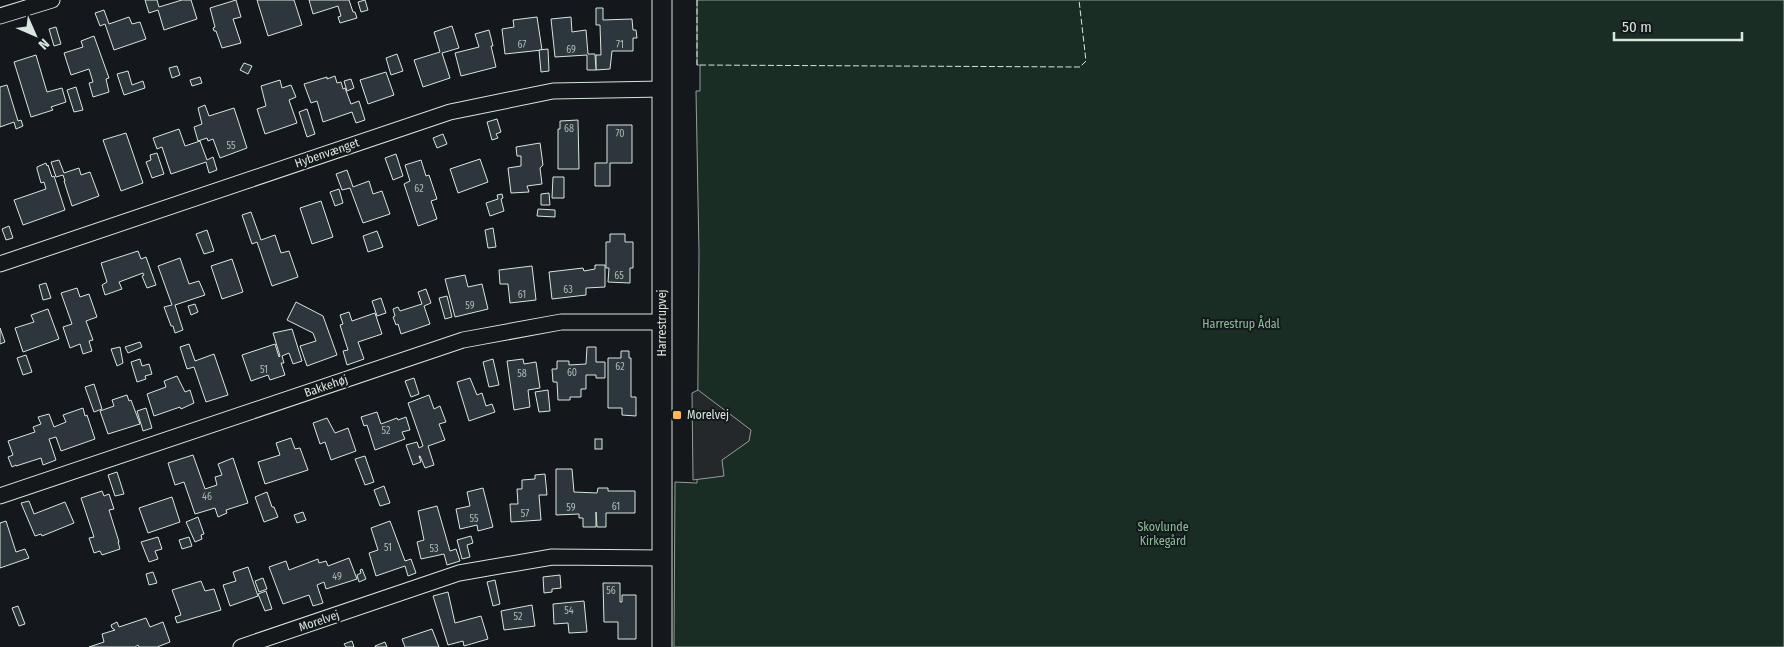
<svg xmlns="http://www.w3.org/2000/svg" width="1784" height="647" font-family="'Fira Sans Condensed',sans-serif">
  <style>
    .green { fill: #1a2d24; stroke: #939e99 }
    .parking { fill: #24282b; stroke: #939e99 }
    .building { fill: #2c363c; stroke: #d8e6dc }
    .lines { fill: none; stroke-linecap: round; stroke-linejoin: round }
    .minor-casing { stroke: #d8e6dc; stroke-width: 17 }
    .tertiary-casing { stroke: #d8e6dc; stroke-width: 21 }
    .minor { stroke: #14181c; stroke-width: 15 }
    .tertiary { stroke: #14181c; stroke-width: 19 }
    .fence { stroke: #d8e6dc; stroke-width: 1; stroke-dasharray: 6 2.5; stroke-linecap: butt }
    .poi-dot { fill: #ffb74d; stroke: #14181c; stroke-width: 2 }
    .labels { text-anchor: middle; stroke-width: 4; stroke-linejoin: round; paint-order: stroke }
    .number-label { font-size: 10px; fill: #adbab4 }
    .street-label { font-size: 12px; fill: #d8e6dc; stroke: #14181c }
    .park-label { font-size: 12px; fill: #8ac095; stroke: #14181c }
    .poi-label { font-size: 12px; fill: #d8e6dc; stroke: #14181c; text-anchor: start }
  </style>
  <rect width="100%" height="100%" fill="#14181c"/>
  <!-- green -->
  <path class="green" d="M697,0H1784V647H674L675,482L697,483L699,253L696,91H700V65H697Z"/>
  <!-- parking -->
  <path class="parking" d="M698,390L751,430L749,441L722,460L724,476L693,480L692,393Z"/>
  <!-- building -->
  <g class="building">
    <path d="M145,0H157L159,7L182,0H191L197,19L164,30L158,10L149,13Z"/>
    <path d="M236,0L241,17L233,19L241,43L222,48L216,31H214L213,28L215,27L210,8Z"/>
    <path d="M257,0H294L302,25L268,36Z"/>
    <path d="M309,0H349L353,12H355L357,18L340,23L338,17L341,16L338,6L313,14Z"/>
    <path d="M365,0L368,10L361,12L358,2Z"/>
    <path d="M596,8H603V20L632,19L633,30H636L637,38H633V51H612L610,69L596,70V55H601L600,25H596Z"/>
    <path d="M104,10L109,24L129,17L132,24L140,22L146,39L114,50L105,24L100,26L95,13Z"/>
    <path d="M537,17L542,50L505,54L502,29L514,27L513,20Z"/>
    <path d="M571,17L572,32L586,30L588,54H595L596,70H587V55L555,57L551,19Z"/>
    <path d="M452,26L459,48L442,53L450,78L423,87L414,60L440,52L434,32Z"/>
    <path d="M56,27L61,44L54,46L49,29Z"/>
    <path d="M489,30L493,46H491L496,67L461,76L455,53L479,47L475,34Z"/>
    <path d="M94,36L109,78L106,79L109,92L93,97L89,83L93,82L89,69L71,75L64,53L83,47L81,41Z"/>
    <path d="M548,49L549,71L541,72L539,50Z"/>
    <path d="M397,54L403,71L391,75L386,58Z"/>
    <path d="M36,55L47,92L62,88L66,102L51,107L53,110L31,117L14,62Z"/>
    <path d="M244,63L252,66L248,74L240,70Z"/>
    <path d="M177,66L180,75L172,78L169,68Z"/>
    <path d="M128,71L132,85L143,81L145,88L124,95L117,74Z"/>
    <path d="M386,72L394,95L368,104L360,80Z"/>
    <path d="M335,76L337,83L341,82L343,89L345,88L351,104L359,101L365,120L356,123L352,112L323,122L317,101L311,103L304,84L327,77V79Z"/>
    <path d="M200,77L202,83L192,86L190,80Z"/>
    <path d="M351,79L354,88L347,91L344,81Z"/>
    <path d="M280,80L282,88L291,85L296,97L289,100L297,123L265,134L257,109L266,106L261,86Z"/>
    <path d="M7,85L18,121L21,120L23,126L16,129L14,122L0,127V87Z"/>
    <path d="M76,87L83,110L74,112L67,90Z"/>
    <path d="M205,105L209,116L234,108L247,148L220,158L213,139L208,141L207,138L198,141L194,127L202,124L198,108Z"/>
    <path d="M307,109L315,134L307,137L299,112Z"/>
    <path d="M497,119L501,132L496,134L498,138L492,140L487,122Z"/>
    <path d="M578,120L579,169H558V129H560V121Z"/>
    <path d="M607,125H632V163H610V186H595V163H607Z"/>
    <path d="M179,129L185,146L200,141L207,160L213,157L217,170L209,173L206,162L171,174L162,147L157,149L153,138Z"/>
    <path d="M126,133L143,183L121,191L103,140Z"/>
    <path d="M443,134L447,144L437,148L433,138Z"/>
    <path d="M540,143L543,165L540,168L542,184L527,186L529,192L511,193L508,168L521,166V156H517L516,147Z"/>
    <path d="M157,153L164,174L152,178L146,162L151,160L150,155Z"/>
    <path d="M396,154L403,176L393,180L385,158Z"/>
    <path d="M480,159L488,182L458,193L450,169Z"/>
    <path d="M59,160L64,173L79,168L81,175L90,172L99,196L72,206L64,181H65L63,175L56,177L51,162Z"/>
    <path d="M421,160L426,176L429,175L437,199L431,201L437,219L418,226L404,184L410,181L405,165Z"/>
    <path d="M46,163L47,166L48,165L52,177L54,176L65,210L23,225L14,200L46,189L44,182L41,183L37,169V167Z"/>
    <path d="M347,170L353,187L369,181L373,194L382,191L390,214L363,223L350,188L342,190L336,174Z"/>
    <path d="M553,177H564V198H552Z"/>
    <path d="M339,189L343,203L335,206L330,192Z"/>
    <path d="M549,193L550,205H541V194Z"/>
    <path d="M502,194L503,198L501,199L504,211L490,216L486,203L498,199L497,195Z"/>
    <path d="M321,201L333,237L312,244L300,208Z"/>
    <path d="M538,209L555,210V217L537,216Z"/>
    <path d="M251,212L261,240L275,235L281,253L289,251L298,277L272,286L257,242L252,244L242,215Z"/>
    <path d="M9,226L13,238L6,240L2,229Z"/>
    <path d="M493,228L496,247L488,248L485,230Z"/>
    <path d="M207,230L214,251L204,254L196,234Z"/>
    <path d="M377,231L383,247L368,252L363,236Z"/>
    <path d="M610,234H625V242H633V268H630V283L608,282L609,268H606V242H610Z"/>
    <path d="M138,251L141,259L146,257L156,285L147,288L142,276L144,275L143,273L119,282L122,289L105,295L102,285L107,282L101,263Z"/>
    <path d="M180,258L189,284L199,281L205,295L175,305L183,330L175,333L173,326H171L164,307L172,305L158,266Z"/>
    <path d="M232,259L243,292L222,299L211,266Z"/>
    <path d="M595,265H605V287L586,288V295L552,299L549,272L583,268L584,271L595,269Z"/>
    <path d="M532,266L536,300L510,303L508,284H500L499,270Z"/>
    <path d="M465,275L468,287L482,284L488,309L455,317L445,279Z"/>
    <path d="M46,283L51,298L43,300L39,285Z"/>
    <path d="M77,288L80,297L89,294L97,317L86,321L93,340L89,341L92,351L83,354L80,344L70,348L63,327L72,324L61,293Z"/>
    <path d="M426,289L431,303L424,306L430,324L401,334L398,324L396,325L393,317L395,316L393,309L398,307L400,311L422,304L418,292Z"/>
    <path d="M447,296L452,317L445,319L439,298Z"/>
    <path d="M381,298L386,313L377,316L372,301Z"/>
    <path d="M296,302L323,316L337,355L307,366L300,346L316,341L313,333L287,320Z"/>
    <path d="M195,304L198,312L191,315L188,306Z"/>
    <path d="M48,309L59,339L23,352L15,328L34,322L31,315Z"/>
    <path d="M349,312L352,321L375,313L382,334L358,342L364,359L347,365L343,351L348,350L340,325L343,324L340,315Z"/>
    <path d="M0,328L5,342L0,344Z"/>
    <path d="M292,329L302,361L293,364L289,353L282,356L284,363H281L285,375L270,380L268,375L251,381L242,355L275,344L279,357L280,356L273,333Z"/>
    <path d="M140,342L142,347L128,353L125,347Z"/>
    <path d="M189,344L195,361L214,354L228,395L206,402L194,367L187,369L180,347Z"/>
    <path d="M120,347L123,363L117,366L111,349Z"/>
    <path d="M587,347H596V362H605V378H596V375H586V389H581V397H570V400H558L557,382H553L552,369H557V361H569V365L586,364Z"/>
    <path d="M621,351H629V358H631V397H636V416L622,415V408H608V358H621Z"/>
    <path d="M26,355L32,372L23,375L17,358Z"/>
    <path d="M140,359L142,366L149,364L152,374L145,376L146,379L137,382L131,362Z"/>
    <path d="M493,359L499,385L489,387L483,362Z"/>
    <path d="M523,359L524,364L536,362L540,388L528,390L530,407L514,410L507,361Z"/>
    <path d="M177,376L185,392L190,390L194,403L181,409L180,407L154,416L147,394L166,387L164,381Z"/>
    <path d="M414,378L419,394L411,397L405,381Z"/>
    <path d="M470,378L477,395L482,393L486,406L492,404L495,412L469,421L457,382Z"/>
    <path d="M94,384L102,409L94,412L85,387Z"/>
    <path d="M548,390L550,411L539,412L535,392Z"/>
    <path d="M127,395L129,401L131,400L140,424L108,434L100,411L114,406L112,400Z"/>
    <path d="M429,395L434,409L440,406L446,422L439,424L445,440L428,446L434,465L425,468L420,456H419L421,462L413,465L406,445L417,442L419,448L423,446L408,403Z"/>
    <path d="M83,408L85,416L87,415L95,439L61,451L56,437L49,439L56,460L43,465L41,458L16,466V465L12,467L8,457L13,455L8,441L35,432L33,427L41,424L38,417L49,414L54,427L66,422L63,415Z"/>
    <path d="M146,408L152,428L143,431L137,411Z"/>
    <path d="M377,412L381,424L397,418L398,420L406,417L410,430L402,432L405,439L375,450L367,425L364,426L361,417Z"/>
    <path d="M327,418L335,433L348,428L356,451L331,460L325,442L320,444L313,423Z"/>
    <path d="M291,438L295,449L300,448L308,470L265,484L258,462L280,455L276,443Z"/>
    <rect x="595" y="439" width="7" height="10"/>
    <path d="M193,455L205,489L217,485L215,477L222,475L218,464L233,458L248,503L226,510L227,513L218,517L215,508L195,514L184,482L175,485L168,463Z"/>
    <path d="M365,456L374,482L365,485L355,459Z"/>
    <path d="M556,469H572L574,492L597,493L598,488H608V491H635V513H606V527H597L596,512V527H583V518H579V514L556,515Z"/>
    <path d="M117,472L124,494L115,496L108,475Z"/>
    <path d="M545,474L547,495H539L541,520L511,522L510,504H518L517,489H522V480L535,479V475Z"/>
    <path d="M384,486L390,503L380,506L374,490Z"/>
    <path d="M483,488L493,527L478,531L477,525L460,529L456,509L470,506L467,492Z"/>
    <path d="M102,491L104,496L109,494L114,509L109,510L119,542H118L120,549L102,555L100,551L94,553L89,538L94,537L81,498Z"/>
    <path d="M267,492L272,507H274L278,517L264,522L255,497Z"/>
    <path d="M172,497L180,522L148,533L139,508Z"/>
    <path d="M29,501L34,514L65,502L74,523L42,536L41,534L35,536L21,503Z"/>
    <path d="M437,506L450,551L456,549L460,561L447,565L444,554L421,559L417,542L424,540L418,511Z"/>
    <path d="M303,512L306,520L297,523L294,515Z"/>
    <path d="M198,517L204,534L201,535L202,539L195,542L186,522Z"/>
    <path d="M6,521L16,552L25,549L29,558L0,568V523Z"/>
    <path d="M390,521L405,561L411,559L416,573L408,576L405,566L376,576L369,553L378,550L371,528Z"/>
    <path d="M471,536L473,543L467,545L470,557L462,559L457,540Z"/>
    <path d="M158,537L162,549L155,551L158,559L149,562L141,542Z"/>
    <path d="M189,537L192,546L182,549L179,540Z"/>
    <path d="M349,558L357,579L326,589L324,582L317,585L323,603L313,606L309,595L283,604L269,567L286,561L289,570L318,559L319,563L326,561L328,566Z"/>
    <path d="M248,567L258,596L230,606L223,585L236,581L233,572Z"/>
    <path d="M362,569L366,579L359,582L357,575L361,573L360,570Z"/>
    <path d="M153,572L157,583L149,585L146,574Z"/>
    <path d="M560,575L561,588L552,589V592L544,593L543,577Z"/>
    <path d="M263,578L267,589L259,592L255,581Z"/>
    <path d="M495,580L500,604L493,606L487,582Z"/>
    <path d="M201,581L205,591L214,589L221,610L177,623L175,617L181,615L172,590Z"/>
    <path d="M603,583H620V602H622V595H636V639H618V622H604Z"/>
    <path d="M266,591L272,609L265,611L258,594Z"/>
    <path d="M448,592L455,623L481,616L488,639L464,646L463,641L448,645L433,596Z"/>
    <path d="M584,601L587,632L569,633L568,623L554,624L553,604Z"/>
    <path d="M532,605L535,626L504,630L501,611Z"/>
    <path d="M18,606L25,624L19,626L12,608Z"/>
    <path d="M146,618L150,627L163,622L170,642L157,647H139L138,645L135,647H89L104,642L102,634L115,630L112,628L111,625L117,622L119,627Z"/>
    <path d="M432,629L439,647H405L402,639Z"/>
    <path d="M352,641L354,647H346L344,644Z"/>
    <path d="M385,642L387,647H375V646Z"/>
  </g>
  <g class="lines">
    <defs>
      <g id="minor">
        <path d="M0,16L52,0"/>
        <path d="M0,264L450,112L553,91L663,89"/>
        <path d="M0,496L463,340L561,322H662"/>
        <path d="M241,647L459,573L552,557L662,558"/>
      </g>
      <path id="tertiary" d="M662,0V647"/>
    </defs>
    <!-- minor casing -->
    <use href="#minor" class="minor-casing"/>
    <!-- tertiary casing -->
    <use href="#tertiary" class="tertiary-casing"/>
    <!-- minor -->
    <use href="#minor" class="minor"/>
    <!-- tertiary -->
    <use href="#tertiary" class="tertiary"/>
    <!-- fence -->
    <path class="fence" d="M697,0V65L1080,67L1086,61L1079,0"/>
  </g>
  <!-- markers -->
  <rect class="poi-dot" x="672" y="410" width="10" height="10" rx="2.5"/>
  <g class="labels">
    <!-- number labels -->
    <g class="number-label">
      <text x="522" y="48">67</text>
      <text x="620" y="48">71</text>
      <text x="571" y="53">69</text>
      <text x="569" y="132">68</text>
      <text x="620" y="137">70</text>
      <text x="231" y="149">55</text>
      <text x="419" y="192">62</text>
      <text x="619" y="279">65</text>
      <text x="568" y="293">63</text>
      <text x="522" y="298">61</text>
      <text x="470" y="309">59</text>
      <text x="620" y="370">62</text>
      <text x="264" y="373">51</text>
      <text x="572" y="376">60</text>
      <text x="522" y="377">58</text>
      <text x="386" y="434">52</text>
      <text x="207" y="500">46</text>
      <text x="616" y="510">61</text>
      <text x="571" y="511">59</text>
      <text x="525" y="517">57</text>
      <text x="474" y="522">55</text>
      <text x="388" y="551">51</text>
      <text x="434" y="552">53</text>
      <text x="337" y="580">49</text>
      <text x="611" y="594">56</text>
      <text x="569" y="614">54</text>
      <text x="518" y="620">52</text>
    </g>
    <!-- street labels -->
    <g class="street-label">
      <text transform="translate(327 153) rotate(-19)" y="4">Hybenvænget</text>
      <text transform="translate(662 323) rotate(-90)" y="4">Harrestrupvej</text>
      <text transform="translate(326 386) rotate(-19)" y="4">Bakkehøj</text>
      <text transform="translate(319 621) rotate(-19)" y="4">Morelvej</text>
    </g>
    <!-- park labels -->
    <g class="park-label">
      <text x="1241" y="328">Harrestrup Ådal</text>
      <text x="1163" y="531">Skovlunde<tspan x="1163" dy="14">Kirkegård</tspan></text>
    </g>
    <!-- poi labels -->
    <g class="poi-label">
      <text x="687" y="419">Morelvej</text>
    </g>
  </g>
  <!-- north arrow -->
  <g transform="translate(35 35) rotate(135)" stroke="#14181c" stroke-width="4" paint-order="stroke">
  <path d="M0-4L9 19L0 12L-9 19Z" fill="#d8e6dc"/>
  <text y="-8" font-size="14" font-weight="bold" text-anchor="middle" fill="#d8e6dc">N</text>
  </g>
  <!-- scale -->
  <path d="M1614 32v8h128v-8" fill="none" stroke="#d8e6dc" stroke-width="2.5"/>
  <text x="1622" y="32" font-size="15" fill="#d8e6dc" stroke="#14181c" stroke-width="4" paint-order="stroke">50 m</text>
</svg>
